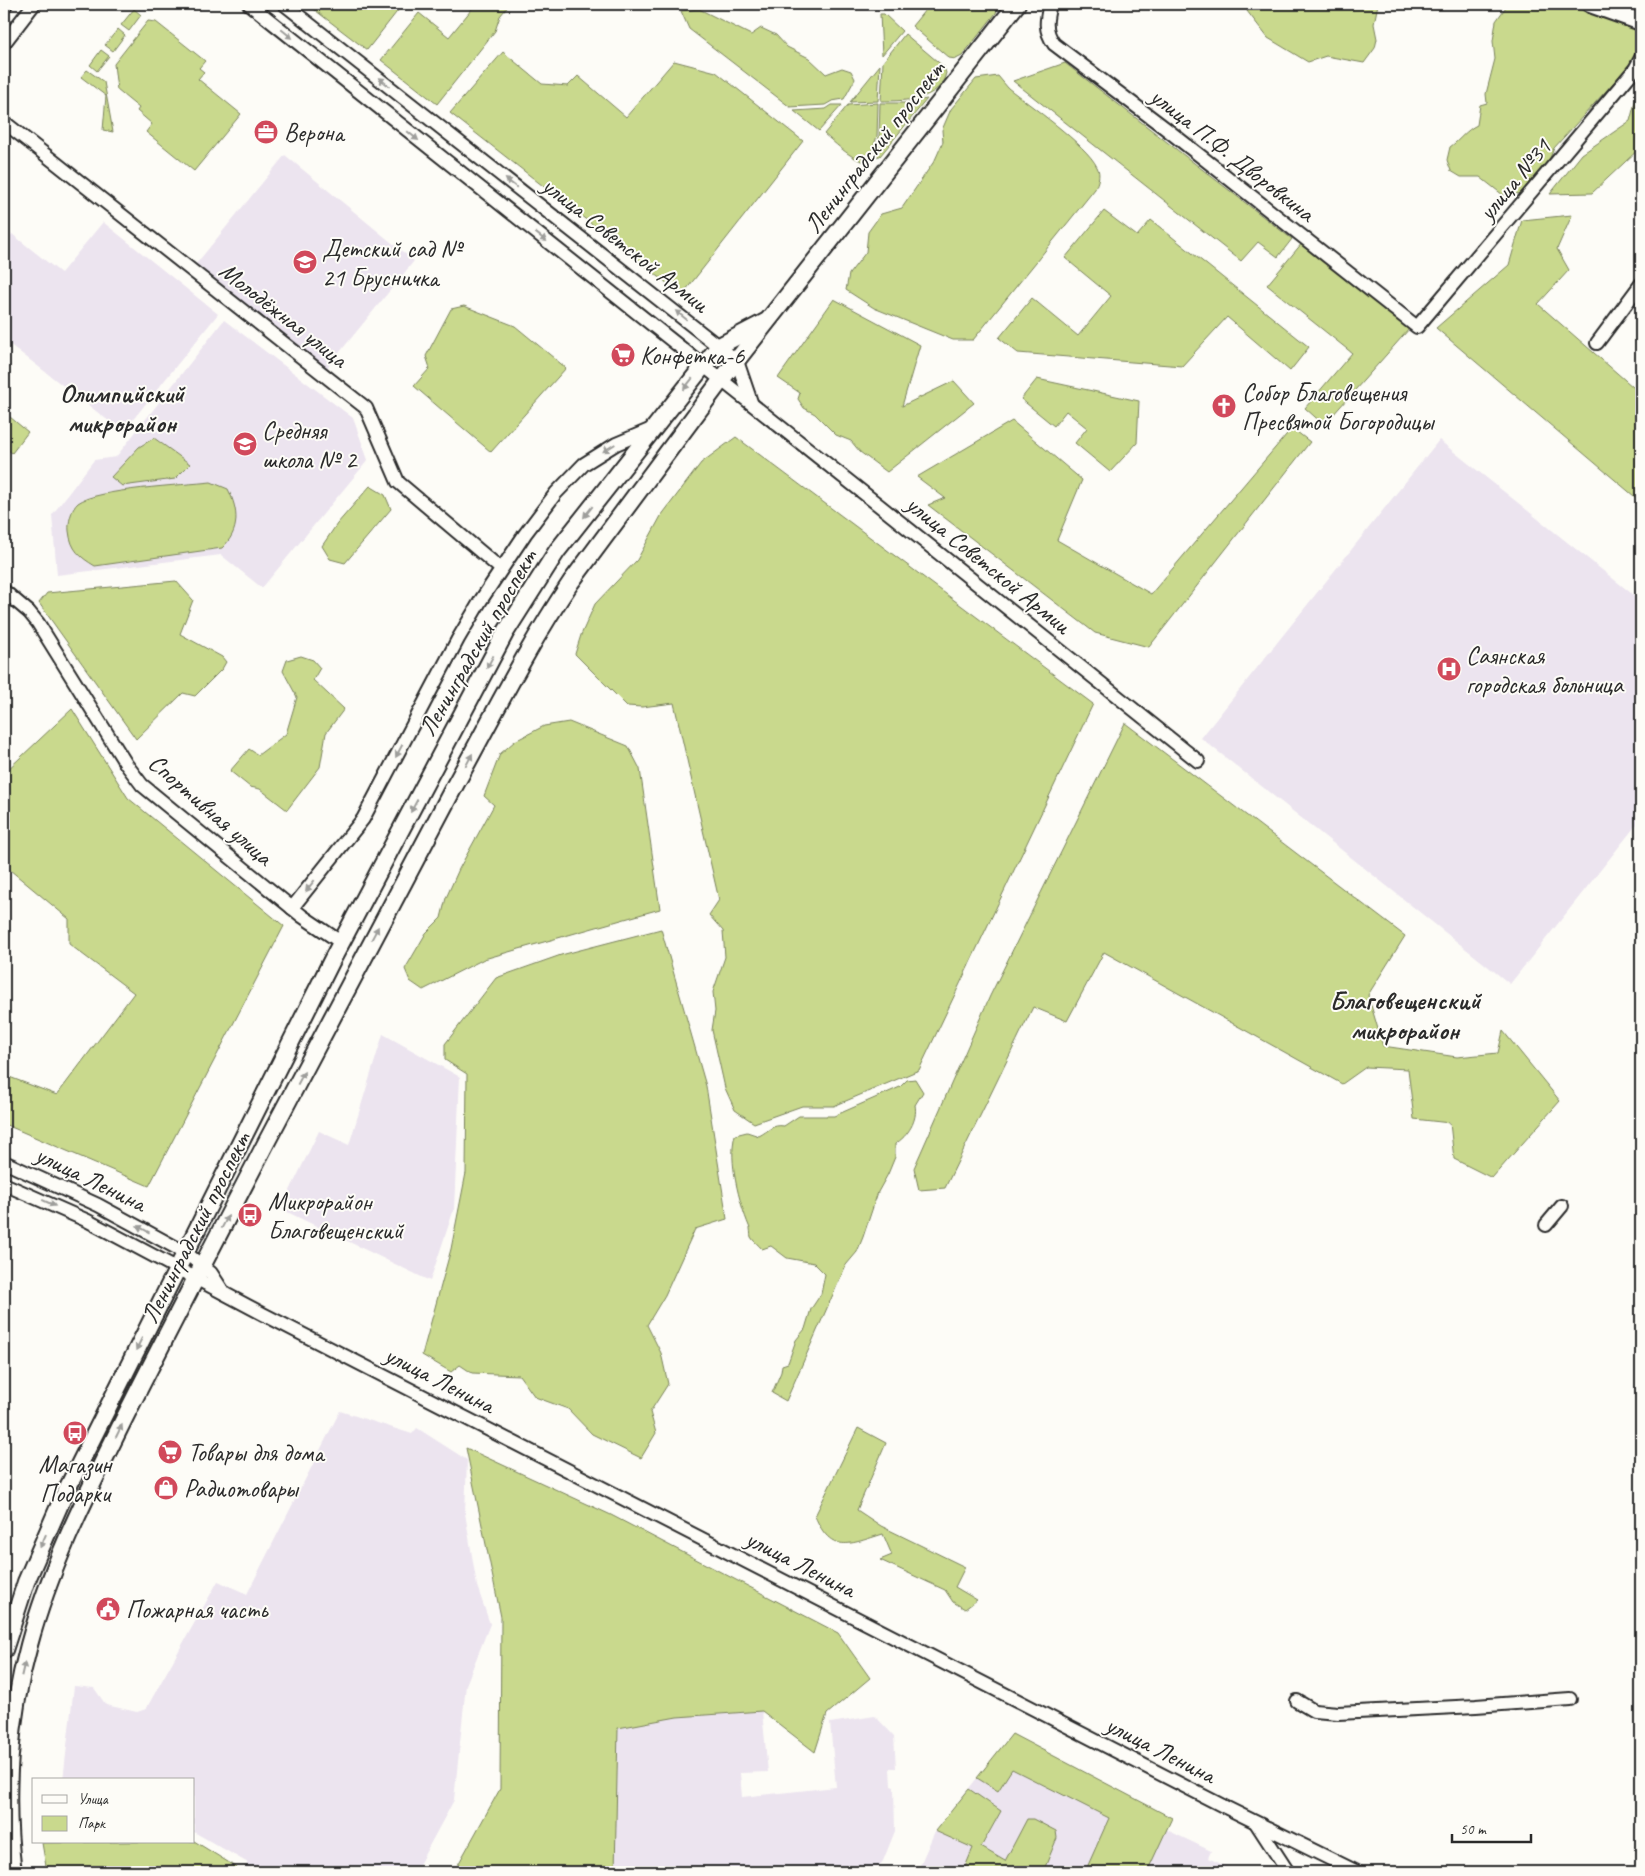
<svg xmlns="http://www.w3.org/2000/svg" width="1645" height="1876" font-family="Caveat,sans-serif">
  <style>
    .built { fill: #ece4ef }
    .green { fill: #c9d98d; stroke: #7a825c }
    .lines { fill: none; stroke-linecap: round; stroke-linejoin: round }
    .minor-casing { stroke: #2b2b2b; stroke-width: 16 }
    .major-casing { stroke: #2b2b2b; stroke-width: 20 }
    .minor { stroke: #fdfcf7; stroke-width: 12 }
    .major { stroke: #fdfcf7; stroke-width: 16 }
    .oneway { fill: #9e9e9b }
    .labels { text-anchor: middle; stroke-width: 4; stroke-linejoin: round; paint-order: stroke }
    .poi-label { font-size: 25px; fill: #2b2b2b; stroke: #fdfcf7; text-anchor: start }
    .street-label { font-size: 25px; fill: #2b2b2b; stroke: #fdfcf7 }
    .neighbourhood-label { font-size: 26px; font-weight: bold; fill: #2b2b2b; stroke: #fdfcf7 }
  </style>
  <rect width="100%" height="100%" fill="#fdfcf7"/>
  <filter id="ink" filterUnits="userSpaceOnUse"><feTurbulence type="fractalNoise" baseFrequency=".02" numOctaves="2"/><feDisplacementMap in="SourceGraphic" scale="10" xChannelSelector="R" yChannelSelector="G"/><feConvolveMatrix kernelMatrix="1 2 1 2 8 2 1 2 1" color-interpolation-filters="sRGB"/></filter>
  <g filter="url(#ink)">
    <!-- built -->
    <g class="built">
      <path d="M285,155L414,261L326,369L196,264Z"/>
      <path d="M103,222L218,314L123,432L4,340V244L12,234L61,273Z"/>
      <path d="M224,320L353,418L368,460L262,588L221,555L57,575L52,515L94,460L116,457Z"/>
      <path d="M1439,440L1641,601V819L1510,984L1201,738Z"/>
      <path d="M383,1034L460,1077L454,1209L430,1281L281,1209L319,1131L349,1145Z"/>
      <path d="M340,1411L412,1434L417,1428L467,1460L465,1513L477,1586L490,1624L466,1685L454,1800L415,1872H244L248,1863L194,1832V1780H63L74,1686L94,1688L106,1705L137,1712L146,1709L218,1581L247,1594Z"/>
      <path d="M762,1711L768,1772L740,1773L742,1797L836,1787L830,1723L875,1716L894,1736L896,1768H890L891,1786L894,1787L895,1831L883,1861L878,1867L870,1868V1872H615L618,1728L677,1717Z"/>
      <path d="M1012,1734L1172,1818L1167,1830L1211,1851L1208,1858L1239,1872H917L935,1831Z"/>
    </g>
    <!-- green -->
    <g class="green">
      <path d="M307,4H403L367,50Z"/>
      <path d="M476,4H510L500,16L495,31L437,104L381,60L419,13L449,37Z"/>
      <path d="M930,4H995L998,7L996,13L962,56L956,59L949,58L912,26Z"/>
      <path d="M1248,4H1378L1374,24L1377,39L1375,48L1364,63L1326,56L1308,62L1268,38L1247,11Z"/>
      <path d="M1508,4H1562L1633,27L1640,38V50L1625,70L1554,148L1546,168L1526,193L1503,195L1480,177H1461L1451,171L1447,160L1450,147C1460,140 1466,130 1477,125L1480,105L1487,103L1486,94L1495,59L1493,41L1496,21Z"/>
      <path d="M134,9L141,15L129,31L121,25Z"/>
      <path d="M699,9L751,35L761,28L776,35L787,47L809,58L826,74L842,68L851,71L855,79L844,99L832,101L825,105L790,107L689,29L681,11Z"/>
      <path d="M880,14H884L902,31L882,55Z"/>
      <path d="M148,21L156,22L205,61L199,68L204,72L198,79L241,114L194,171L146,132L152,124L137,111L139,108L117,90L114,64Z"/>
      <path d="M118,29L125,35L113,51L105,45Z"/>
      <path d="M905,34L944,67L946,73C940,101 904,101 881,101L883,62Z"/>
      <path d="M101,50L109,56L97,71L90,65Z"/>
      <path d="M503,52L542,84L568,86L578,76L626,117L674,61L716,72L803,141L682,295L450,113Z"/>
      <path d="M1065,63L1292,239L1278,257L1258,242L1241,261L1013,81Z"/>
      <path d="M880,65L878,101L850,102Z"/>
      <path d="M87,70L104,82L113,132L103,130L106,96L81,77Z"/>
      <path d="M998,76L1008,88C1028,104 1087,145 1097,167C1101,174 1098,182 1095,189L973,340H953L874,308L846,290L849,274L866,252L868,232L881,214L902,208L935,160L943,142L942,130L951,109L976,79Z"/>
      <path d="M1641,80V147L1592,193L1550,194L1582,154L1630,121Z"/>
      <path d="M927,99L880,156L873,157L879,137L880,103H904Z"/>
      <path d="M878,103L877,136L869,161C857,165 834,142 824,134L848,105Z"/>
      <path d="M832,105H842L819,131L794,111L826,109Z"/>
      <path d="M1104,211L1137,236L1151,220L1309,347L1290,371L1227,317L1182,366L1018,353L999,338L1032,298L1078,336L1111,296L1065,258Z"/>
      <path d="M1572,215L1557,249L1569,270L1538,304L1641,394V502L1436,328L1509,265L1522,220Z"/>
      <path d="M1303,242L1410,328L1324,425L1305,408L1352,353L1267,285Z"/>
      <path d="M834,299L920,345L902,406L954,381L974,403L887,472L860,452L851,441L836,435L815,414L804,408L798,399L800,393L778,378Z"/>
      <path d="M464,306L515,326L566,368L491,452L414,386L430,368L426,356L451,309Z"/>
      <path d="M1037,379L1139,401L1137,443L1110,472L1075,443L1087,428L1066,411L1054,426L1021,399Z"/>
      <path d="M4,412L28,432L12,453L4,447Z"/>
      <path d="M1012,421L1082,480L1057,540L1151,594L1292,428L1310,442L1149,647L1095,633L928,505L945,498L917,477Z"/>
      <path d="M736,437L1093,704L919,1070L834,1106H802L754,1123L735,1110L725,1088L712,1030L715,1011L713,992L725,957L723,931L709,915L719,900L674,703L642,707L627,706L575,654L581,635L595,604L637,560L661,516L701,463Z"/>
      <path d="M154,438L190,464L175,479L122,486L111,477L139,447Z"/>
      <path d="M211,482L228,489C239,511 240,531 222,548L95,566C80,557 71,550 69,531C68,523 71,509 78,503C97,489 184,485 211,482Z"/>
      <path d="M370,486L385,495L391,509L345,563L330,559L322,546L337,524Z"/>
      <path d="M176,581L193,600L180,634L222,657L226,662L222,669L195,696L183,693L136,739L39,603L47,593Z"/>
      <path d="M301,656L313,660L320,668L313,680L344,709L326,733L320,767L287,810L260,789L250,787L230,771L249,749L258,755L286,734L297,697L283,671L287,660Z"/>
      <path d="M72,709L128,798L284,926L149,1186L4,1124V1075L57,1095L134,993L69,944V919L4,865V773Z"/>
      <path d="M569,722L628,746L640,769L660,909L484,959L423,990L410,981L405,969L426,933L441,918L446,898L459,869L494,805L484,796L500,754L515,741L544,726Z"/>
      <path d="M1125,723L1405,936L1368,995L1383,1046L1457,1057L1498,1053L1503,1031L1560,1101L1492,1178L1454,1159L1450,1123L1414,1119L1408,1069L1366,1067L1342,1084L1104,952L1067,1021L1033,1007L945,1188L919,1190L914,1168L990,996Z"/>
      <path d="M661,929L706,1086L727,1219L695,1229L665,1295L647,1325L661,1353L668,1384L650,1412L656,1433L641,1458L592,1434L568,1409L535,1397L519,1375L472,1373L460,1365L451,1372L422,1355L451,1249L466,1173L467,1074L445,1060V1044L496,978L561,955Z"/>
      <path d="M915,1079L923,1092L915,1105C918,1120 908,1136 895,1144V1157L888,1174L878,1192L863,1237L857,1252L846,1265L786,1401L772,1393L781,1372L782,1365L788,1363L796,1340L805,1329L811,1309L821,1294L825,1274L814,1263L787,1258L771,1246L762,1249C759,1245 753,1241 751,1237C750,1234 751,1229 749,1226C739,1202 728,1160 735,1135L747,1132L759,1136C769,1131 772,1124 784,1126L799,1116H834L900,1087L907,1080Z"/>
      <path d="M858,1428L886,1443L857,1510L881,1526L965,1567L955,1587L977,1600L965,1609L953,1602L945,1590L880,1560L892,1555L883,1534C850,1544 831,1555 815,1516Z"/>
      <path d="M466,1448L611,1515L838,1633L870,1678L827,1714L815,1752L762,1711L677,1717L618,1728L615,1872H454L500,1789L501,1617Z"/>
      <path d="M1012,1734L1172,1818L1147,1872H1085L1109,1818L1012,1769L998,1791L977,1778Z"/>
      <path d="M969,1789L1001,1811L981,1847L1005,1861L1027,1819H1033L1056,1831L1057,1838L1043,1872H963L973,1848L935,1831Z"/>
      <path d="M194,1841L236,1867L234,1872H47L42,1843Z"/>
    </g>
    <g class="lines">
      <defs>
        <g id="minor">
          <path d="M249,4C565,256 883,507 1198,761"/>
          <path d="M284,4L737,361L751,402"/>
          <path d="M1050,4C1046,20 1044,30 1054,44L1165,128L1417,327L1635,69L1641,58"/>
          <path d="M4,7L6,4"/>
          <path d="M4,43L34,4"/>
          <path d="M4,122L366,408L398,482L501,569"/>
          <path d="M1597,343L1641,284"/>
          <path d="M4,591L29,612L38,623L126,764L142,785L302,916L342,943"/>
          <path d="M292,908L363,819L458,639L481,600L525,534L556,493L584,464L616,444L654,428"/>
          <path d="M4,1162L98,1205L186,1253L211,1273L224,1293"/>
          <path d="M4,1184L88,1221L263,1314L1225,1807L1357,1872"/>
          <path d="M1546,1225L1562,1206"/>
          <path d="M1297,1701L1314,1711L1338,1713L1476,1706L1570,1699"/>
          <path d="M1256,1823L1288,1872"/>
        </g>
        <g id="major">
          <path d="M1590,4L1641,22"/>
          <path d="M4,1650L26,1582L63,1497L332,960L505,633L557,551L719,346L765,322"/>
          <path d="M13,1872C3,1797 9,1718 29,1645C50,1567 87,1494 123,1421C170,1327 219,1234 267,1141C329,1023 391,905 454,787C492,718 527,647 571,582L722,379L1017,4"/>
        </g>
      </defs>
      <!-- minor casing -->
      <use href="#minor" class="minor-casing"/>
      <!-- major casing -->
      <use href="#major" class="major-casing"/>
      <!-- minor -->
      <use href="#minor" class="minor"/>
      <!-- major -->
      <use href="#major" class="major"/>
    </g>
    <!-- one-way arrows -->
    <defs><path id="oneway-solid" d="M-6-.8H1V-3.2L6.5 0L1 3.2V.8H-6Z" transform="scale(1.25)"/></defs>
    <g class="oneway">
      <use href="#oneway-solid" transform="translate(287 34) rotate(39)"/>
      <use href="#oneway-solid" transform="translate(384 82) rotate(-141)"/>
      <use href="#oneway-solid" transform="translate(413 136) rotate(39)"/>
      <use href="#oneway-solid" transform="translate(511 183) rotate(-142)"/>
      <use href="#oneway-solid" transform="translate(541 237) rotate(38)"/>
      <use href="#oneway-solid" transform="translate(681 315) rotate(-141)"/>
      <use href="#oneway-solid" transform="translate(688 384) rotate(128)"/>
      <use href="#oneway-solid" transform="translate(609 448) rotate(148)"/>
      <use href="#oneway-solid" transform="translate(588 512) rotate(128)"/>
      <use href="#oneway-solid" transform="translate(490 662) rotate(118)"/>
      <use href="#oneway-solid" transform="translate(399 751) rotate(118)"/>
      <use href="#oneway-solid" transform="translate(469 760) rotate(-62)"/>
      <use href="#oneway-solid" transform="translate(414 806) rotate(118)"/>
      <use href="#oneway-solid" transform="translate(310 886) rotate(128)"/>
      <use href="#oneway-solid" transform="translate(375 933) rotate(-62)"/>
      <use href="#oneway-solid" transform="translate(301 1078) rotate(-62)"/>
      <use href="#oneway-solid" transform="translate(49 1203) rotate(25)"/>
      <use href="#oneway-solid" transform="translate(225 1222) rotate(-62)"/>
      <use href="#oneway-solid" transform="translate(143 1229) rotate(-152)"/>
      <use href="#oneway-solid" transform="translate(139 1344) rotate(116)"/>
      <use href="#oneway-solid" transform="translate(119 1431) rotate(-64)"/>
      <use href="#oneway-solid" transform="translate(43 1541) rotate(114)"/>
      <use href="#oneway-solid" transform="translate(23 1669) rotate(-77)"/>
    </g>
  </g>
  <!-- icons -->
  <defs>
    <symbol id="office-disc" viewBox="-11 -11 22 22"><circle r="9.5" fill="#d1495b" stroke="#fdfcf7"/><path d="M-6-3h4V-5.5h4V-3h4V5H-6ZM-1-4.5V-3h2v-1.5ZM-6 0V1H6V0Z" fill="#fff"/></symbol>
    <symbol id="school-disc" viewBox="-11 -11 22 22"><circle r="9.5" fill="#d1495b" stroke="#fdfcf7"/><path d="M0-5L7-2L0 1L-7-2ZM-4 1L0 2.5L4 1V4Q0 6-4 4Z" fill="#fff"/></symbol>
    <symbol id="supermarket-disc" viewBox="-11 -11 22 22"><circle r="9.5" fill="#d1495b" stroke="#fdfcf7"/><path d="M-6-5.5h2.5l.6 2H6L4.5 2H-2.5L-4.4-4H-6ZM-1.5 3.2a1.3 1.3 0 1 0 .1 0ZM3 3.2a1.3 1.3 0 1 0 .1 0Z" fill="#fff"/></symbol>
    <symbol id="church-disc" viewBox="-11 -11 22 22"><circle r="9.5" fill="#d1495b" stroke="#fdfcf7"/><path d="M-1.2-6h2.4v3.5h3.3v2.4h-3.3V6h-2.4V-.1h-3.3v-2.4h3.3Z" fill="#fff"/></symbol>
    <symbol id="hospital-disc" viewBox="-11 -11 22 22"><circle r="9.5" fill="#d1495b" stroke="#fdfcf7"/><path d="M-5-5h3v3.5h4V-5h3V5h-3V1.5h-4V5h-3Z" fill="#fff"/></symbol>
    <symbol id="bus-disc" viewBox="-11 -11 22 22"><circle r="9.5" fill="#d1495b" stroke="#fdfcf7"/><path d="M-5-6H5V4H4V6H2V4H-2V6H-4V4H-5ZM-3.5-4V0h7V-4ZM-3.5 1.2v1.5H-2V1.2ZM2 1.2v1.5H3.5V1.2Z" fill="#fff"/></symbol>
    <symbol id="shop-disc" viewBox="-11 -11 22 22"><circle r="9.5" fill="#d1495b" stroke="#fdfcf7"/><path d="M-5-2.5h2.3a2.7 3.5 0 0 1 5.4 0H5L5.5 6h-11ZM-1.5-2.5h3a1.5 2.3 0 0 0-3 0Z" fill="#fff"/></symbol>
    <symbol id="civic-disc" viewBox="-11 -11 22 22"><circle r="9.5" fill="#d1495b" stroke="#fdfcf7"/><path d="M-.6-6.5H3V-4.5H.6V-3L4-1V1h2V6H-6V1h2V-1L-.6-3ZM-1.2 2.5V6h2.4V2.5Z" fill="#fff"/></symbol>
  </defs>
  <g fill-rule="evenodd">
    <use href="#office-disc" x="252" y="118" width="28" height="28"/>
    <use href="#school-disc" x="291" y="248" width="28" height="28"/>
    <use href="#supermarket-disc" x="609" y="341" width="28" height="28"/>
    <use href="#church-disc" x="1210" y="392" width="28" height="28"/>
    <use href="#school-disc" x="231" y="430" width="28" height="28"/>
    <use href="#hospital-disc" x="1435" y="655" width="28" height="28"/>
    <use href="#bus-disc" x="236" y="1201" width="28" height="28"/>
    <use href="#bus-disc" x="61" y="1419" width="28" height="28"/>
    <use href="#supermarket-disc" x="156" y="1438" width="28" height="28"/>
    <use href="#shop-disc" x="152" y="1474" width="28" height="28"/>
    <use href="#civic-disc" x="94" y="1595" width="28" height="28"/>
  </g>
  <g class="labels">
    <!-- poi labels -->
    <g class="poi-label">
      <text x="284" y="141">Верона</text>
      <text x="322" y="257">Детский сад №<tspan x="322" dy="29">21 Брусничка</tspan></text>
      <text x="640" y="364">Конфетка-6</text>
      <text x="1242" y="401">Собор Благовещения<tspan x="1242" dy="29">Пресвятой Богородицы</tspan></text>
      <text x="262" y="439">Средняя<tspan x="262" dy="29">школа № 2</tspan></text>
      <text x="1466" y="664">Саянская<tspan x="1466" dy="29">городская больница</tspan></text>
      <text x="268" y="1210">Микрорайон<tspan x="268" dy="29">Благовещенский</tspan></text>
      <text x="188" y="1461">Товары для дома</text>
      <text x="75" y="1473" text-anchor="middle">Магазин<tspan x="75" dy="29">Подарки</tspan></text>
      <text x="184" y="1497">Радиотовары</text>
      <text x="126" y="1618">Пожарная часть</text>
    </g>
    <!-- street labels -->
    <g class="street-label">
      <text transform="translate(874 146) rotate(-52)" y="9">Ленинградский проспект</text>
      <text transform="translate(1233 154) rotate(38)" y="9">улица П.Ф. Дворовкина</text>
      <text transform="translate(1514 179) rotate(-50)" y="9">улица №31</text>
      <text transform="translate(626 244) rotate(38)" y="9">улица Советской Армии</text>
      <text transform="translate(284 314) rotate(38)" y="9">Молодёжная улица</text>
      <text transform="translate(989 564) rotate(39)" y="9">улица Советской Армии</text>
      <text transform="translate(477 642) rotate(-60)" y="9">Ленинградский проспект</text>
      <text transform="translate(211 809) rotate(41)" y="9">Спортивная улица</text>
      <text transform="translate(91 1178) rotate(26)" y="9">улица Ленина</text>
      <text transform="translate(195 1227) rotate(-63)" y="9">Ленинградский проспект</text>
      <text transform="translate(440 1379) rotate(27)" y="9">улица Ленина</text>
      <text transform="translate(801 1563) rotate(27)" y="9">улица Ленина</text>
      <text transform="translate(1161 1749) rotate(27)" y="9">улица Ленина</text>
    </g>
    <!-- neighbourhood labels -->
    <g class="neighbourhood-label">
      <text x="122" y="402">Олимпийский<tspan x="122" dy="30">микрорайон</tspan></text>
      <text x="1405" y="1009">Благовещенский<tspan x="1405" dy="30">микрорайон</tspan></text>
    </g>
  </g>
  <!-- margin -->
  <rect width="1645" height="1876" fill="none" stroke="#fdfcf7" stroke-width="20"/>
  <rect x="10" y="10" width="1625" height="1856" fill="none" stroke="#2b2b2b" stroke-width="2" filter="url(#ink)"/>
  <!-- legend -->
  <rect x="32" y="1778" width="162" height="65" fill="#fdfcf7" stroke="#a9a8a5"/>
  <rect x="42" y="1795" width="25" height="8" fill="#fdfcf7" stroke="#a9a8a5"/>
  <text x="78" y="1804" font-size="15" fill="#2b2b2b">Улица</text>
  <rect x="42" y="1816" width="25" height="15" fill="#c9d98d" stroke="#a9a8a5"/>
  <text x="78" y="1828" font-size="15" fill="#2b2b2b">Парк</text>
  <!-- scale -->
  <path d="M1452 1834v8h79v-8" fill="none" stroke="#2b2b2b" stroke-width="2.5"/>
  <text x="1460" y="1834" font-size="15" fill="#2b2b2b" stroke="#fdfcf7" stroke-width="4" paint-order="stroke">50 m</text>
</svg>
